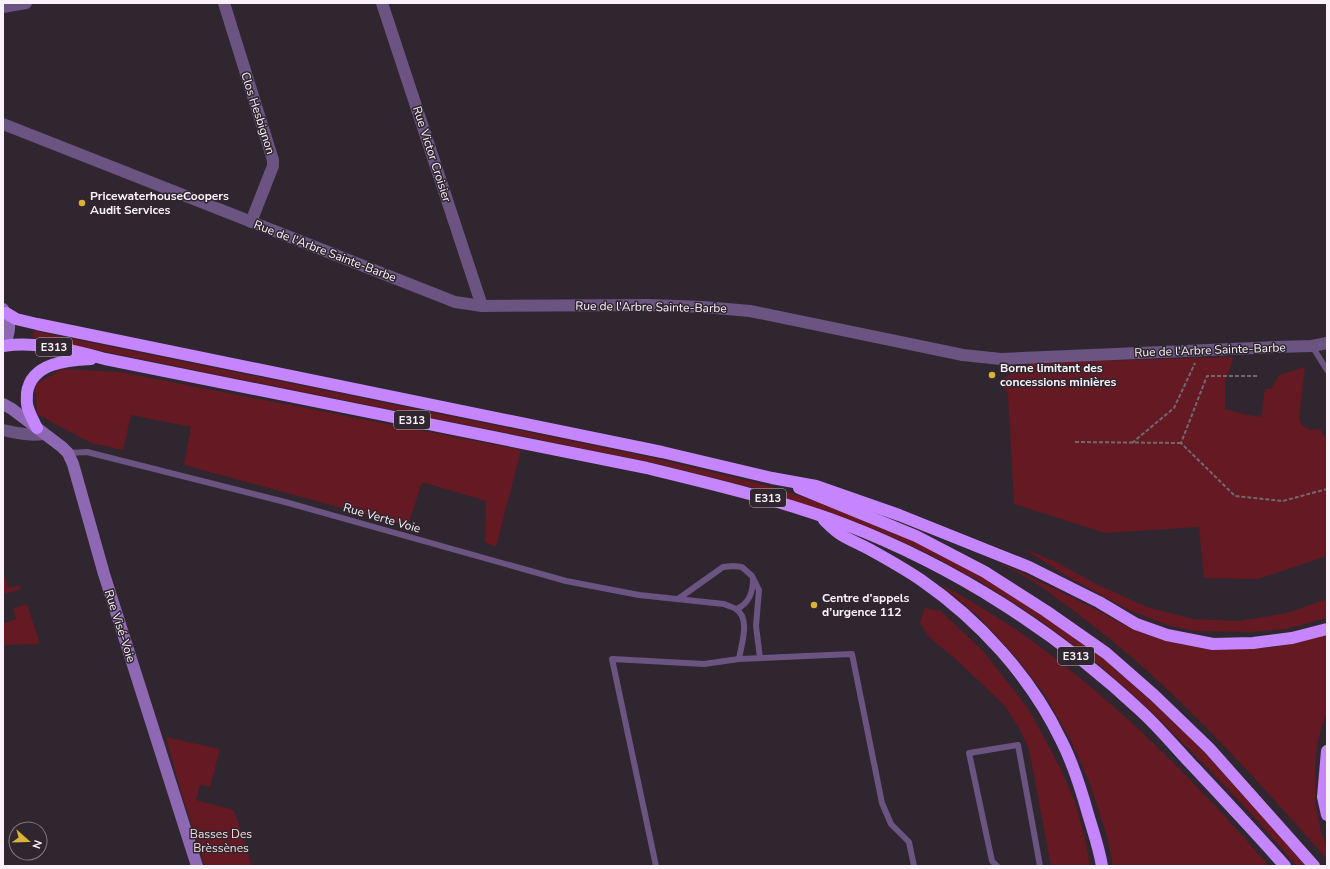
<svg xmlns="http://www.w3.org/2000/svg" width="1330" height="869" font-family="'Nunito Sans',sans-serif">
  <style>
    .green { fill: #651922 }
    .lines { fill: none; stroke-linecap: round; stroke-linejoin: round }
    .path { stroke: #716870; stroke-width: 2; stroke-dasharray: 4 2; stroke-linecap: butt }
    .lane { stroke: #6b5382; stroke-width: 6 }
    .street { stroke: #6b5382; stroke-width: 12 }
    .secondary { stroke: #8f68b4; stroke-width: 12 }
    .highway { stroke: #c586fd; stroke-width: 12 }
    .poi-dot { fill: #dbb233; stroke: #30262f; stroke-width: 1.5 }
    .labels { text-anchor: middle; stroke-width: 3; stroke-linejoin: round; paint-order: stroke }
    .shield { fill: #30262f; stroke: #bdb5bc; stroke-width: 1 }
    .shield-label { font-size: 11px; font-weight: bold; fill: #f9f2f8 }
    .street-label { font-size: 12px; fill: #f9f2f8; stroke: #30262f }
    .poi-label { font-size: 12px; font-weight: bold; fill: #f9f2f8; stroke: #30262f; text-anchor: start }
    .park-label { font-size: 12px; fill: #f7dddd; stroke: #30262f }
  </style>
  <rect width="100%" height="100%" fill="#30262f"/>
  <!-- green -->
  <g class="green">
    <path d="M34,331L649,457L765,485L822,503L933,549L984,577L1043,614L1101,657L1151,701L1203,751L1306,866H1297L1247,809L1198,758L1148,708L1097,663L1040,620L981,582L931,555L879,531L759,489L651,462L32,337Z"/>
    <path d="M1234,357L1225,382V409L1243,414L1261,417L1265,389H1271L1279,375L1305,367L1299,417L1301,424L1310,430L1320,429L1327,440V488L1319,491L1327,490V556L1258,579L1204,578L1199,527L1105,533L1014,504L1008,393L998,382L1029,363Z"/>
    <path d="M62,369L120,372L521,450L496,547L485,542L486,501L422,482L408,526L184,465L191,427L131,415L123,450L91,443L37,414L35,385Z"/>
    <path d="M1023,548L1056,562L1096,584L1147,607L1193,619L1239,621L1287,613L1327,599V618L1286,629L1250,632L1196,631L1167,625L1129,610L1070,578Z"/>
    <path d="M997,561C1029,576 1061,592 1093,608C1112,618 1132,630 1153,637C1196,651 1251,653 1295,643C1306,640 1316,636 1327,633V710L1318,740L1315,766V802L1321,832L1327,846V859C1252,775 1178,690 1087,621C1070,608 1052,594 1034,582C1022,575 1009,568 997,561Z"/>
    <path d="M3,571L8,588L19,585L21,589L3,594Z"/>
    <path d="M940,584C973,602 1005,621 1035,643C1122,707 1198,784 1269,866H1113L1107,836L1089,781L1071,741L1045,695L1015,656L978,616Z"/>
    <path d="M27,604L40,644L3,645V620L5,623L16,619L13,608Z"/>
    <path d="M925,608L941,611L983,651L1028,708L1061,769L1076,805L1085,838L1090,866H1051L1029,749L1019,728L1005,706L959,662L929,637L920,623Z"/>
    <path d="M166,737L220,749L210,787L200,785L196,800L234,810L252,866H205L182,795Z"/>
  </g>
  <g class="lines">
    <!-- path -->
    <g class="path">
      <path d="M1257,376H1207L1181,443L1235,496L1283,501L1327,489"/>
      <path d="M1075,442L1181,443"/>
      <path d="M1132,443L1174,408L1195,363"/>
    </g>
    <!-- lane -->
    <g class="lane">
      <path d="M1312,346L1327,370"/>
      <path d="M68,453L87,452L285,502L566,581L639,595L724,604C728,606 733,607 736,609C751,619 741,645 739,659"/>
      <path d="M678,599L723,567L733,566L742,567L752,576L759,590L756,626L760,658"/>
      <path d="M737,609C749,603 753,593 753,579"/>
      <path d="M656,866L612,659L704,664L739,659L852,654L882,803L891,824L909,842L914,866"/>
      <path d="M997,866L992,861L969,753L1018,745L1040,866"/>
    </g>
    <!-- street -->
    <g class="street">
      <path d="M224,3L273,160V166L271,171L251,222"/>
      <path d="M382,3L482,306"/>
      <path d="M3,7L26,3"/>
      <path d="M3,124L455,302L482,306L649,305L704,307L750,311L963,355L1001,359L1275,347L1312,346L1327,343"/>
      <path d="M3,430C17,433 29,436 44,434"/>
    </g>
    <!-- secondary -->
    <g class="secondary">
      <path d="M3,309C12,321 10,334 3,346"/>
      <path d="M3,404L12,409L62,447L68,453L73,464L104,574L197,866"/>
    </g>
    <!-- highway -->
    <g class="highway">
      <path d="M6,313L16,319L37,324L662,452L772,478L816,486L899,515L1029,567L1099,602L1136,624L1167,635L1213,644L1253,643L1292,638L1327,629"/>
      <path d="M3,346C38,341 72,350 105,359L647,468C713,484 780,500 844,524C954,566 1057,632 1143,713C1160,729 1175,747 1191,764C1223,798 1254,831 1285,866"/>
      <path d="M37,428C34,422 30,415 28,408C26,404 27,398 27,393C31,363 67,360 91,359"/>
      <path d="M799,488L916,536L985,572L1046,611L1106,653L1154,695L1209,748L1314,866"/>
      <path d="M824,520C829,525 834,530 840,534C849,540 860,544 869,549C887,559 905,569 921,580C979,620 1031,677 1061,740C1073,763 1081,789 1088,814C1093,831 1099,848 1102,866"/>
      <path d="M1327,751L1323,797L1327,815"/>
    </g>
  </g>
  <!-- markers -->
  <g class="poi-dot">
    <circle cx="82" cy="203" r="4"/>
    <circle cx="992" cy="375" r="4"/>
    <circle cx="814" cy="605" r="4"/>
  </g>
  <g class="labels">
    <!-- shield labels -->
    <g class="shield">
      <rect x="36" y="338" width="36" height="18" rx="3"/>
      <rect x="394" y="411" width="36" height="18" rx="3"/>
      <rect x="750" y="489" width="36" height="18" rx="3"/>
      <rect x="1058" y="647" width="36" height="18" rx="3"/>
    </g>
    <g class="shield-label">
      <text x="54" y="351">E313</text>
      <text x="412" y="424">E313</text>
      <text x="768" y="502">E313</text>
      <text x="1076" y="660">E313</text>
    </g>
    <!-- street labels -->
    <g class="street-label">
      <text transform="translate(258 113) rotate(72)" y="4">Clos Hesbignon</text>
      <text transform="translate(432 154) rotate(72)" y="4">Rue Victor Croisier</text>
      <text transform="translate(325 251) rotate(21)" y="4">Rue de l'Arbre Sainte-Barbe</text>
      <text transform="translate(651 307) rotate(1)" y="4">Rue de l'Arbre Sainte-Barbe</text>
      <text transform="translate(1210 350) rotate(-2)" y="4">Rue de l'Arbre Sainte-Barbe</text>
      <text transform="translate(382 518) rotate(16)" y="4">Rue Verte Voie</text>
      <text transform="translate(120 626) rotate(72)" y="4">Rue Visé-Voie</text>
    </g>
    <!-- poi labels -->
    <g class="poi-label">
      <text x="90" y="200">PricewaterhouseCoopers<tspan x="90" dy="14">Audit Services</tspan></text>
      <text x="1000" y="372">Borne limitant des<tspan x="1000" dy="14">concessions minières</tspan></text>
      <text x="822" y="602">Centre d’appels<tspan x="822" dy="14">d’urgence 112</tspan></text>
    </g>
    <!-- park labels -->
    <g class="park-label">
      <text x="221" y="838">Basses Des<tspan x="221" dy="14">Brèssènes</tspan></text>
    </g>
  </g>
  <!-- border -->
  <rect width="1330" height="869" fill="none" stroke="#f9f2f8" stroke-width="8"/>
  <!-- north arrow -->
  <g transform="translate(28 841) rotate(110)"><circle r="19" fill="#30262f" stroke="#80787f"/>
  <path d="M0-3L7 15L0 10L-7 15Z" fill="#dbb233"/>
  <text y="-6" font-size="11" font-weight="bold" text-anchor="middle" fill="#f9f2f8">N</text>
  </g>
</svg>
